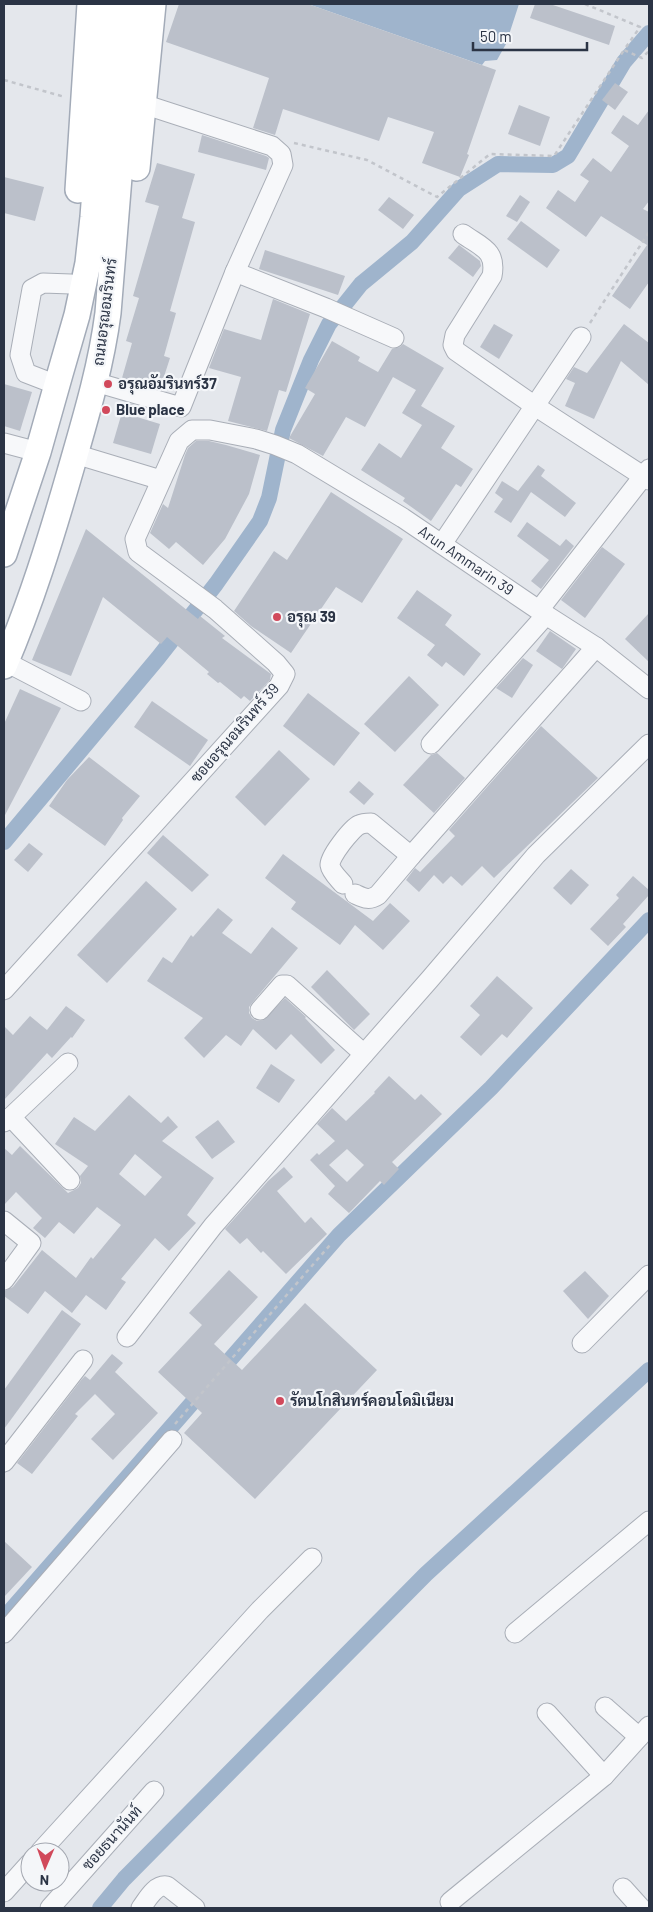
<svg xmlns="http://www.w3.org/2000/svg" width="653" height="1912" font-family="Barlow,Sarabun,sans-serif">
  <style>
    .water { fill: #9fb4cc }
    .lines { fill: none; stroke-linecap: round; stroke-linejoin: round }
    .canal { stroke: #9fb4cc; stroke-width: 16 }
    .building { fill: #bbc0ca; fill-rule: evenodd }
    .minor-casing { stroke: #a9aeb7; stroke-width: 21 }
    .major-casing { stroke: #a3abb8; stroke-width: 28 }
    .path { stroke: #c2c5cb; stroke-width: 2.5; stroke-dasharray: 4 4; stroke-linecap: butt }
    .minor { stroke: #f7f8fa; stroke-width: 19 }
    .major { stroke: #fff; stroke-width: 25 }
    .poi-dot { fill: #d1495b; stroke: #f4f6f9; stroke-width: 2 }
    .labels { text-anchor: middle; stroke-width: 4.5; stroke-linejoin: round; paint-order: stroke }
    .street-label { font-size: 15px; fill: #2b3445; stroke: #f4f6f9 }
    .poi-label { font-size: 15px; font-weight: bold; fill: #2b3445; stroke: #f4f6f9; text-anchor: start }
  </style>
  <rect width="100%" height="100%" fill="#e4e7ec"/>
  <!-- water -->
  <path class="water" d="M308,4H519L506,44L497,60L485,61L482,65Z"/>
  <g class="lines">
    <!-- canal -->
    <g class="canal">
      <path d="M4,842L158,658L216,584L260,521L269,498L283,430L311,360L329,324L361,284L412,242L459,189L498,164L553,165L568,156L624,62L649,33"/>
      <path d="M4,1618L339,1235L491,1088L649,920"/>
      <path d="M100,1908L124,1879L426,1574L649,1370"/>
    </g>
  </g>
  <!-- building -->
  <g class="building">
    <path d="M179,4H308L496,70L467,154L469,155L460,177L422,163L434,132L388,117L379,141L283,109L275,135L253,128L269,78L166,42Z"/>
    <path d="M535,4H550L615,26L609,45L530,18Z"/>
    <path d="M615,83L628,92L615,110L602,100Z"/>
    <path d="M519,105L550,117L540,146L508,134Z"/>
    <path d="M649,110V201L643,209L649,212V282L630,309L612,296L647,245L601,216L586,237L546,208L558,190L575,202L589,181L580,175L593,158L611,172L629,146L611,133L623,115L638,125Z"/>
    <path d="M202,135L266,156L269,158L266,170L198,152Z"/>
    <path d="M157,163L195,174L182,218L195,222L170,311L176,313L164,356L170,358L160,389L122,378L132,343L126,341L139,298L133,296L159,206L145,202Z"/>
    <path d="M4,177L44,187L35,221L4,213Z"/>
    <path d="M520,195L530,202L517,222L506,216Z"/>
    <path d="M389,197L414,215L403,229L378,210Z"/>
    <path d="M521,221L560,250L547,268L507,239Z"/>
    <path d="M459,245L480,261L481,266L473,277L448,258Z"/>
    <path d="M265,250L345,276L338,295L259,269Z"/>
    <path d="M273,299L310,314L286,392L279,390L267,431L228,421L241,377L209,368L224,329L261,340Z"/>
    <path d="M494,324L513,335L499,359L480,347Z"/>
    <path d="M624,324L649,343V385L621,361L594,419L565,406L575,383L566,379L574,367L587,373Z"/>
    <path d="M332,341L360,357L358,361L378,372L392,349L400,347L403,344L444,368L421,406L455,426L441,448L473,469L461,487L456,484L431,521L403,501L405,498L361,470L379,443L401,458L422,425L402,413L416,390L393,377L365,427L346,417L323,456L289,438L315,394L305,388Z"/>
    <path d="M4,384L32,392L20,431L4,426Z"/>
    <path d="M125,402L140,407L137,417L160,424L151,454L113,443Z"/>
    <path d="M196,441H209L226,445L260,455L249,494L225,539L203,565L176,542L169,549L150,533L163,504L168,508L185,455L188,448Z"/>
    <path d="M538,465L545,470L541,476L576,503L565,517L531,492L511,523L494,512L503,499L495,493L502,481L518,491Z"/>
    <path d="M331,492L403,539L362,603L336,587L291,653L251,626L234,611L274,551L287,560Z"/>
    <path d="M527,522L560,546L566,539L574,546L541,589L531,581L549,560L517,536Z"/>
    <path d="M86,529L198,619L200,616L225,636L222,638L271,674L270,680L250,701L244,696L241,699L220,682L218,683L207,674L209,672L167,637L161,644L103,597L71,676L32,660Z"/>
    <path d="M602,547L625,564L585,618L561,600Z"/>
    <path d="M417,590L452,615L445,625L481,654L464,676L446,662L442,667L427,655L435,645L397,618Z"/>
    <path d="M649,613V662L625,639Z"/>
    <path d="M550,631L576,649L562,669L536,651Z"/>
    <path d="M523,658L533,665L512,698L496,688Z"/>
    <path d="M409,676L439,705L395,752L364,724Z"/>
    <path d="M20,689L61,708L4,817V724Z"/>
    <path d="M308,693L360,733L334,766L283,726Z"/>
    <path d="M152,701L208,740L190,766L134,727Z"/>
    <path d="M541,726L598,778L494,878L482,866L462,886L451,876L443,884L434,875L419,892L406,880L415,868L420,872L455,836L449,830Z"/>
    <path d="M279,750L310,779L265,826L235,797Z"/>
    <path d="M437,753L465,778L434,813L403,785L431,755Z"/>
    <path d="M89,757L140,796L122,818L123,820L105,846L49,806L67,780Z"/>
    <path d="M359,781L374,794L364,805L349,792Z"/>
    <path d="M163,835L209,875L192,892L147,853Z"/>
    <path d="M29,843L43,854L28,872L14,860Z"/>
    <path d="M283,854L373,921L390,903L410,921L383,950L355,925L340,945L291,909L296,902L265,878Z"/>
    <path d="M571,869L589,885L571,905L553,888Z"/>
    <path d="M633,876L649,890V895L623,924L626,927L608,946L590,929L619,898L616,895Z"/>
    <path d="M146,881L177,909L107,983L77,955Z"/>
    <path d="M218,908L233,920L222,933L251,954L272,927L298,948L252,1003L249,1007V1013L252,1018L257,1021L264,1020L285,998L306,1017L305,1018L335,1050L321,1064L291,1034L276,1050L253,1029L241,1046L226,1035L204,1058L184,1038L203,1018L147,981L163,957L172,963L191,935L193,937Z"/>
    <path d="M327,970L370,1014L354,1030L311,987Z"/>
    <path d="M497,976L533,1008L507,1038L502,1034L481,1056L460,1037L480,1015L470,1006Z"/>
    <path d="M66,1006L85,1020L72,1038L71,1037L52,1058L47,1053L4,1100V1026L13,1035L30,1016L47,1030Z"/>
    <path d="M271,1064L295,1080L279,1103L256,1088Z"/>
    <path d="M389,1076L415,1100L421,1094L442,1114L392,1162L399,1169L384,1185L380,1181L349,1213L328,1194L335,1186L310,1160L317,1153L319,1155L335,1141L317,1124L332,1108L346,1121L375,1093L374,1092ZM347,1149L364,1165L347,1182L329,1165Z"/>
    <path d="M129,1095L161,1123L168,1116L178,1127L162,1141L214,1178L187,1215L196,1223L169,1251L155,1238L121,1279L126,1282L106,1310L86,1295L72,1313L45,1291L28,1314L4,1296V1291L13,1287L42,1250L76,1278L91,1257L93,1259L121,1225L97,1207L74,1234L59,1222L45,1238L33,1228L42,1218L16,1192L4,1205V1148L12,1155L20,1146L68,1193L78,1188L81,1183L80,1176L88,1166L55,1144L74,1117L95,1131ZM135,1154L162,1177L145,1196L119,1174Z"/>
    <path d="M218,1120L235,1142L212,1159L195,1137Z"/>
    <path d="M284,1167L293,1177L277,1191L305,1223L311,1217L327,1234L286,1274L263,1251L261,1253L247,1238L240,1244L225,1229L268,1181Z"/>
    <path d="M229,1270L258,1297L214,1344L242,1370L305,1303L377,1370L255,1499L184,1433L202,1413L158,1372L202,1325L189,1313Z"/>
    <path d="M585,1271L609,1296L588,1319L563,1291Z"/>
    <path d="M62,1310L81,1324L4,1429V1390Z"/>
    <path d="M112,1354L123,1363L115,1372L158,1413L113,1460L91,1439L115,1414L95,1394L75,1414L78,1416L32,1474L17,1463L82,1379L85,1376L90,1380Z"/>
    <path d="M4,1541L32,1567L4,1597Z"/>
  </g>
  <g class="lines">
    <defs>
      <g id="minor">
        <path d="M463,234C481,247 497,250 492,276L455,335L453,345L456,351L535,406L649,480"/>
        <path d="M235,272L326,308L394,338"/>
        <path d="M95,382L181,407L235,272L283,165L281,154L272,146L143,104"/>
        <path d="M57,385L26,373L20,355L32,289L43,283L71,284"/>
        <path d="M4,443L38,452"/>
        <path d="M75,454L161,480"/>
        <path d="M442,544L581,337"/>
        <path d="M539,610L649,469"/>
        <path d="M6,662L81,701"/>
        <path d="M431,744L546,615"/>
        <path d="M343,884C339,879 331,872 330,865C329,857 352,828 359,825C363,823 367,823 371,823L411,856"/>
        <path d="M355,894C364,898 369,901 378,895L411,856L596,647"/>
        <path id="s1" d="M4,990L279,686L285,674L276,663L215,609L138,552L135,539L179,441L192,430H210L256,439L275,445L297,454L403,518L546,615L596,647L649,689"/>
        <path d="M260,1010L282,985H287L364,1054"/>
        <path d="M11,1117L70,1180"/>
        <path d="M4,1122L11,1117L68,1063"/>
        <path d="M4,1221L31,1243L4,1280"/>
        <path d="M127,1337L213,1226L430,979L536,855L649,744"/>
        <path d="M582,1343L649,1275"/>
        <path d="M4,1462L83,1360"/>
        <path d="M4,1633L172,1440"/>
        <path d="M515,1633L649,1521"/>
        <path d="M605,1707L639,1737"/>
        <path d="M547,1713L604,1776"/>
        <path d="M40,1852L260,1610L312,1558"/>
        <path d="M623,1888L641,1908"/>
        <path d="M4,1892L30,1863"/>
        <path d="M450,1902L604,1776L649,1726"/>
        <path d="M50,1908L154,1791"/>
        <path d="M141,1908C147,1900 155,1884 167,1886L195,1908"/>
      </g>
      <g id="major">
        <path d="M137,168L153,4"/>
        <path d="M78,190L90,4"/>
        <path d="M4,554L38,452L60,374L77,315L88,263L93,217L109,4"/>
        <path d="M4,666C31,603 51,538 70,472C85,420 101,367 108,313L133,4"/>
      </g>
    </defs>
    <!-- minor casing -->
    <use href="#minor" class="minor-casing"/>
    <!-- major casing -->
    <use href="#major" class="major-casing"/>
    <!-- path -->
    <g class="path">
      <path d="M585,4L640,27L624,50L642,58L649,51"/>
      <path d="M4,80L65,97"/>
      <path d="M294,143L367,160L437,197L490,154L554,156L624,50"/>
      <path d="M590,323L649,232"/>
      <path d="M175,1424L330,1245"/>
    </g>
    <!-- minor -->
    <use href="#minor" class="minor"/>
    <!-- major -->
    <use href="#major" class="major"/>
  </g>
  <!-- markers -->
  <g class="poi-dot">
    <circle cx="108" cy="384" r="5"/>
    <circle cx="106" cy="410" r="5"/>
    <circle cx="277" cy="617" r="5"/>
    <circle cx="280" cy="1401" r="5"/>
  </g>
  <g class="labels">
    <!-- street labels -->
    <g class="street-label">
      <text transform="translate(105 312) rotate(-83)" y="5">ถนนอรุณอมรินทร์</text>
      <text dy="5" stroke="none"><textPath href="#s1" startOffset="1061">Arun Ammarin 39</textPath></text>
      <text transform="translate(235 733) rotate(-49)" y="5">ซอยอรุณอมรินทร์ 39</text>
      <text transform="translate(112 1838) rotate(-48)" y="5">ซอยธนานันท์</text>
    </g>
    <!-- poi labels -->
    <g class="poi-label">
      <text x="118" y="389">อรุณอัมรินทร์37</text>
      <text x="116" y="415">Blue place</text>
      <text x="287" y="622">อรุณ 39</text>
      <text x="290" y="1406">รัตนโกสินทร์คอนโดมิเนียม</text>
    </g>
  </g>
  <!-- border -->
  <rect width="653" height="1912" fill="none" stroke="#2b3445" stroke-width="10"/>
  <!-- north arrow -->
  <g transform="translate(45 1867) rotate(182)"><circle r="24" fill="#f4f6f9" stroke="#a4a8b1"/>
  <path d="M0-4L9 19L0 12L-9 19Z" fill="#d1495b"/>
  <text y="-8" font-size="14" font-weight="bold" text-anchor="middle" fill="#2b3445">N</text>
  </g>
  <!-- scale -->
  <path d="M473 42v8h114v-8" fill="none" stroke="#2b3445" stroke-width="2.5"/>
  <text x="480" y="42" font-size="15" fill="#2b3445" stroke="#f4f6f9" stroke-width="4" paint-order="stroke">50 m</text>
</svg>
